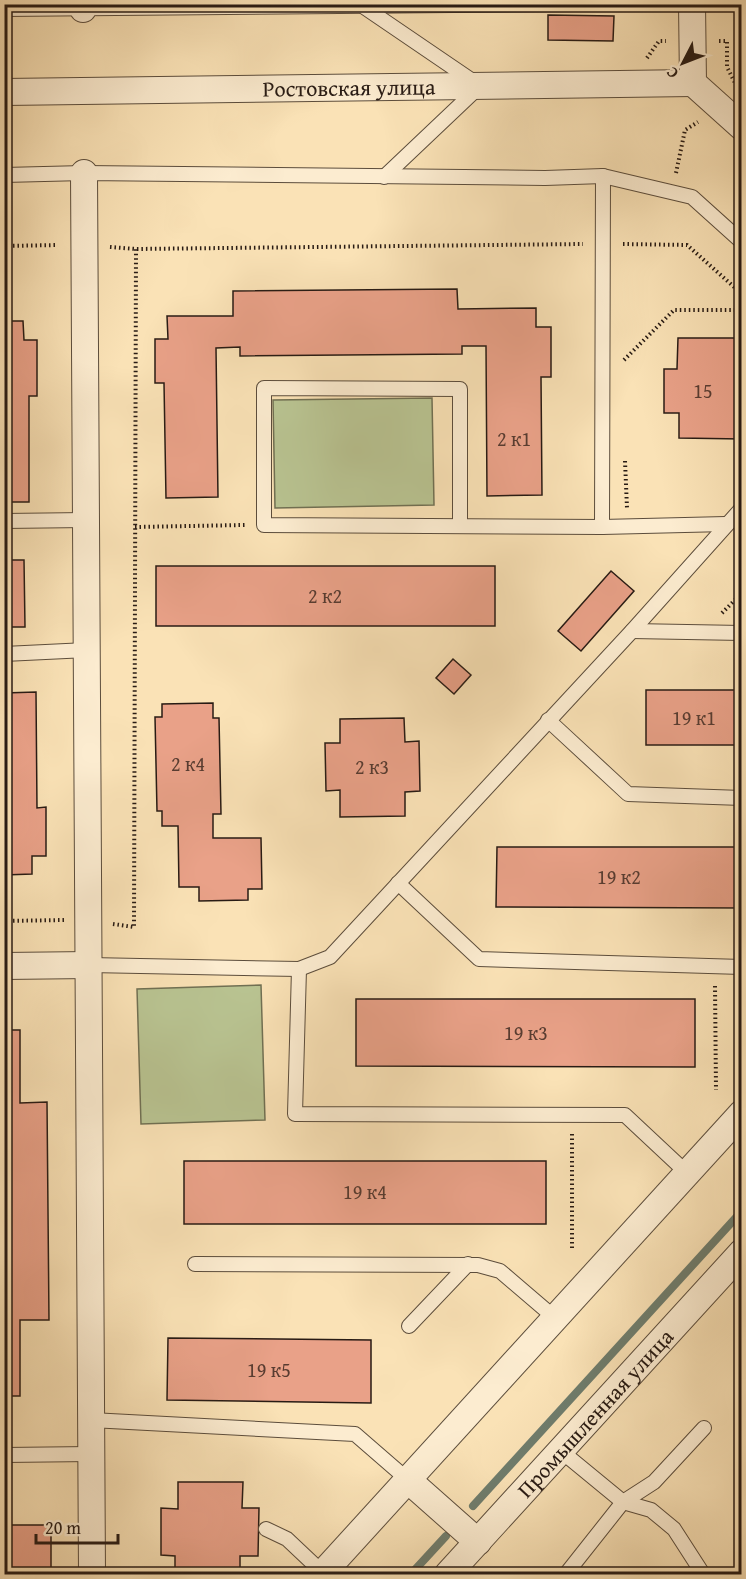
<svg xmlns="http://www.w3.org/2000/svg" width="746" height="1579" font-family="'Gentium Book Plus',serif">
  <style>
    .green { fill: #b9c492; stroke: #707053; stroke-width: 1.5 }
    .lines { fill: none; stroke-linecap: round; stroke-linejoin: round }
    .stream { stroke: #6f7d6d; stroke-width: 8 }
    .building { fill: #e9a188; stroke: #281b14; stroke-width: 1.5 }
    .lane-casing { stroke: #5c4d3c; stroke-width: 16 }
    .street-casing { stroke: #5c4d3c; stroke-width: 28 }
    .path { stroke: #281b14; stroke-width: 4; stroke-dasharray: 1.5 3; stroke-linecap: butt }
    .lane { stroke: #fcecd0; stroke-width: 14 }
    .street { stroke: #fcecd0; stroke-width: 26 }
    .labels { text-anchor: middle; stroke-width: 4.5; stroke-linejoin: round; paint-order: stroke }
    .number-label { font-size: 20px; fill: #583c31 }
    .street-label { font-size: 22px; fill: #281b14; stroke: #fcecd0 }
  </style>
  <rect width="100%" height="100%" fill="#fae2b6"/>
  <filter id="stains"><feTurbulence type="fractalNoise" baseFrequency=".00333" numOctaves="4"/><feColorMatrix values="0 0 0 0 .2 0 0 0 0 .09 0 0 0 0 .02 0 0 0 .5 -.17"/></filter>
  <radialGradient id="worn" r=".72"><stop offset=".6" stop-color="#630" stop-opacity="0"/><stop offset="1" stop-color="#630" stop-opacity=".3"/></radialGradient>
  <!-- green -->
  <g class="green">
    <path d="M432,398L434,505L275,508L273,400Z"/>
    <path d="M261,985L265,1120L141,1124L137,989Z"/>
  </g>
  <g class="lines">
    <!-- stream -->
    <g class="stream">
      <path d="M473,1506L742,1211"/>
      <path d="M411,1574L446,1536"/>
    </g>
  </g>
  <!-- building -->
  <g class="building">
    <path d="M548,15L614,16L613,41L548,40Z"/>
    <path d="M457,289L458,309L536,308V327H551V377H541L542,495L487,496L486,346H462V354L240,356V347L216,348L218,497L166,498L164,383H155V339H168L167,316H233V291Z"/>
    <path d="M4,321H23L24,340H37V396H29V502H4Z"/>
    <path d="M678,338H742V439L679,438V413H664V369H677Z"/>
    <path d="M4,560H24L25,627H4Z"/>
    <rect x="156" y="566" width="339" height="60"/>
    <path d="M611,571L634,591L581,651L558,631Z"/>
    <path d="M453,659L471,675L454,694L436,678Z"/>
    <rect x="646" y="690" width="96" height="55"/>
    <path d="M36,692L37,808L46,807V856H32V874L4,875V693Z"/>
    <path d="M213,703V718H219L221,814H213V838H261L262,889H248V900L199,901V887H179L178,826H162V811H157L155,717H162V704Z"/>
    <path d="M404,718L405,742L419,741L420,791L405,792V816L340,817V790L326,791L325,743H340V719Z"/>
    <path d="M497,847H742V908L496,907Z"/>
    <path d="M356,999H695V1067L356,1066Z"/>
    <path d="M4,1020H11V1030H20V1103L47,1102L49,1320H20V1396H5L4,1408Z"/>
    <rect x="184" y="1161" width="362" height="63"/>
    <path d="M168,1338L371,1340V1403L167,1400Z"/>
    <path d="M178,1482H243L242,1508H259L258,1556H240V1574H175V1556L161,1555V1508L178,1509Z"/>
    <rect x="4" y="1525" width="47" height="49"/>
  </g>
  <g class="lines">
    <defs>
      <g id="lane">
        <path d="M364,7L480,86L384,177"/>
        <path d="M4,9L576,4"/>
        <path d="M4,175L84,173L545,178L603,176L692,197L742,242"/>
        <path d="M4,521L86,520"/>
        <path d="M460,526V389L264,388V525L602,527L603,176"/>
        <path d="M602,527L726,524"/>
        <path d="M632,631L742,633"/>
        <path d="M4,654L87,650"/>
        <path d="M548,720L628,794L742,798"/>
        <path d="M398,883L479,959L742,967"/>
        <path d="M89,965L299,969L330,957L632,631L742,508"/>
        <path d="M299,969L295,1114L625,1115L687,1173"/>
        <path d="M195,1264L478,1265L500,1271L555,1318"/>
        <path d="M409,1326L468,1264"/>
        <path d="M91,1420L355,1434L408,1480"/>
        <path d="M561,1451L623,1502L651,1510L674,1529L703,1574"/>
        <path d="M4,1455L91,1454"/>
        <path d="M266,1529L287,1539L323,1573"/>
        <path d="M566,1574L623,1502L654,1482L704,1428"/>
      </g>
      <g id="street">
        <path d="M83,4V9"/>
        <path d="M692,4L693,83L742,127"/>
        <path id="s1" d="M4,92L693,83"/>
        <path d="M84,173L92,1574"/>
        <path d="M4,966L89,965"/>
        <path d="M408,1480L478,1542"/>
        <path d="M322,1574L742,1113"/>
        <path id="s2" d="M448,1574L742,1252"/>
      </g>
    </defs>
    <!-- lane casing -->
    <use href="#lane" class="lane-casing"/>
    <!-- street casing -->
    <use href="#street" class="street-casing"/>
    <!-- path -->
    <g class="path">
      <path d="M719,41H727V67L735,83"/>
      <path d="M647,58L659,41H666"/>
      <path d="M676,173L685,130L698,122"/>
      <path d="M623,244L687,245L742,294"/>
      <path d="M4,246L58,245"/>
      <path d="M110,247L136,249L583,244"/>
      <path d="M624,360L674,310H742"/>
      <path d="M625,461L627,508"/>
      <path d="M135,527L245,525"/>
      <path d="M722,613L742,593"/>
      <path d="M4,921L64,920"/>
      <path d="M113,924L134,927L136,249"/>
      <path d="M715,986L716,1090"/>
      <path d="M572,1134V1248"/>
    </g>
    <!-- lane -->
    <use href="#lane" class="lane"/>
    <!-- street -->
    <use href="#street" class="street"/>
  </g>
  <g class="labels">
    <!-- number labels -->
    <g class="number-label">
      <text x="703" y="398">15</text>
      <text x="514" y="446">2 к1</text>
      <text x="325" y="603">2 к2</text>
      <text x="694" y="725">19 к1</text>
      <text x="188" y="771">2 к4</text>
      <text x="372" y="774">2 к3</text>
      <text x="619" y="884">19 к2</text>
      <text x="526" y="1040">19 к3</text>
      <text x="365" y="1199">19 к4</text>
      <text x="269" y="1377">19 к5</text>
    </g>
    <!-- street labels -->
    <g class="street-label">
      <text dy="8" stroke="none"><textPath href="#s1" startOffset="345">Ростовская улица</textPath></text>
      <text dy="8" stroke="none"><textPath href="#s2" startOffset="218">Промышленная улица</textPath></text>
    </g>
  </g>
  <!-- margin -->
  <rect width="746" height="1579" fill="none" stroke="#fae2b6" stroke-width="24"/>
  <rect x="6" y="6" width="734" height="1567" fill="none" stroke="#281b14" stroke-width="3"/>
  <rect x="12" y="12" width="722" height="1555" fill="none" stroke="#281b14" stroke-width="1.5"/>
  <!-- north arrow -->
  <g transform="translate(683 63) rotate(228)" stroke="#fcecd0" stroke-width="4.5" paint-order="stroke">
  <path d="M0-4.5L10 22L0 15L-10 22Z" fill="#281b14"/>
  <text y="-9" font-size="16" font-weight="bold" text-anchor="middle" fill="#281b14">С</text>
  </g>
  <!-- scale -->
  <path d="M36 1534v9h82v-9" fill="none" stroke="#281b14" stroke-width="3"/>
  <text x="45" y="1534" font-size="18" fill="#281b14" stroke="#fcecd0" stroke-width="4.5" paint-order="stroke">20 m</text>
  <rect width="100%" height="100%" filter="url(#stains)"/>
  <rect width="100%" height="100%" fill="url(#worn)"/>
</svg>
